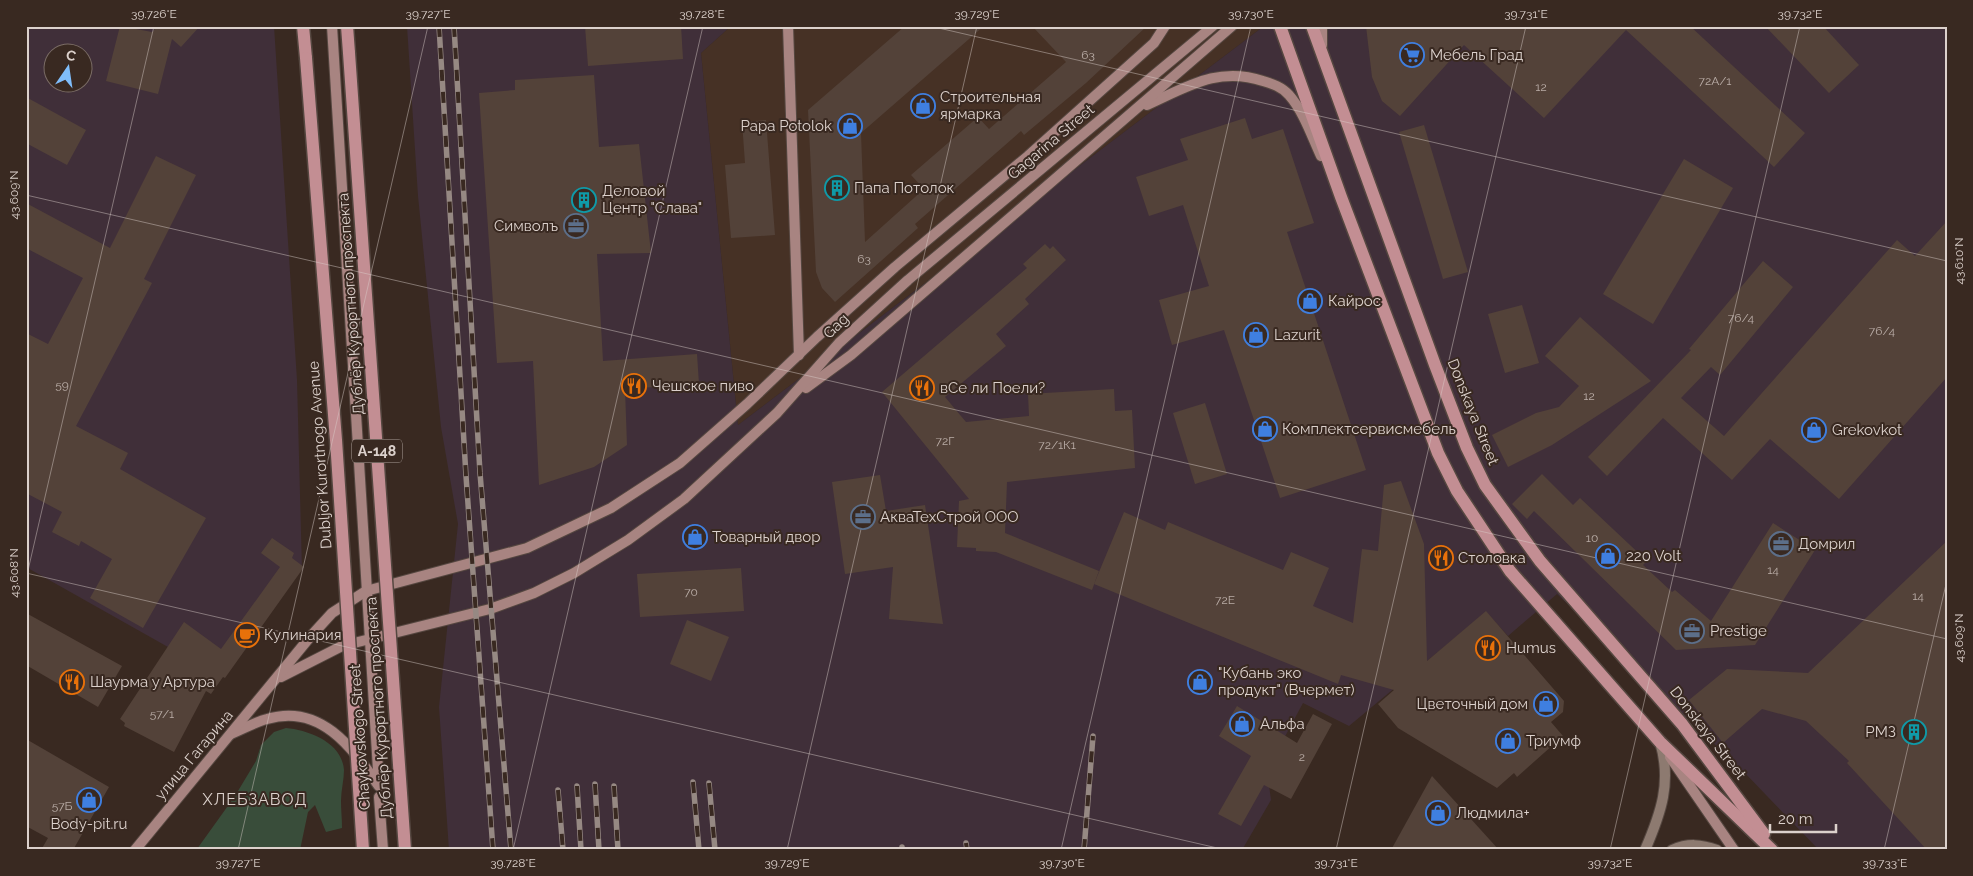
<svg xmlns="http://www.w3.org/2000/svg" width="1973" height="876" font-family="Raleway,sans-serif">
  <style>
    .built { fill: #463125 }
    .industrial { fill: #402f39; fill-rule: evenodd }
    .green { fill: #394d3a }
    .building { fill: #534239 }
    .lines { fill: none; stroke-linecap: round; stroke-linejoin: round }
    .street-casing { stroke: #554740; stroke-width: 12 }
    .secondary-casing { stroke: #554740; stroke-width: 12 }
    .primary-casing { stroke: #554740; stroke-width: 15 }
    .street { stroke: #8d7a70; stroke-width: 10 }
    .secondary { stroke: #a88481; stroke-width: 10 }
    .primary { stroke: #c38e93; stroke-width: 12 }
    .rail-casing { stroke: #968983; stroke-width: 5.5 }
    .rail { stroke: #392921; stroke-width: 4; stroke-dasharray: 11; stroke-linecap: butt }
    .primary-bridge-casing { stroke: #554740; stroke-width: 15; stroke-linecap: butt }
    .primary-bridge { stroke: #c38e93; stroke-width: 12 }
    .ticks { fill: none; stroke: #dcd1cc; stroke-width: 1; stroke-opacity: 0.45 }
    .labels { text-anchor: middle; stroke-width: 4; stroke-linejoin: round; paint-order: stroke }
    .number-label { font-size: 12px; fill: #baada7 }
    .shield { fill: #392921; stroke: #ab9f99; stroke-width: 1 }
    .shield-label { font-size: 14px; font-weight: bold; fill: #dcd1cc }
    .poi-label { font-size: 15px; fill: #dcd1cc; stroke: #392921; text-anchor: start }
    .street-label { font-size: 15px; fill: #dcd1cc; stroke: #392921 }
    .neighbourhood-label { font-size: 16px; letter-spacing: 1px; fill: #dcd1cc; stroke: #392921 }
    .neatline { fill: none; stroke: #dcd1cc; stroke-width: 2 }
    .ticks-label { font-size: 12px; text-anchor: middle; fill: #dcd1cc }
  </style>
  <rect width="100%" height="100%" fill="#392921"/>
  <!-- built -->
  <path class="built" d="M731,26H1264L738,425L701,53Z"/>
  <!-- industrial -->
  <g class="industrial">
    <path d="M26,26H274L297,380L302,570L291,562L207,669L26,567ZM52,52H82V82H52Z"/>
    <path d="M407,26H731L701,53L738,425L1264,26H1947V850H1819L1742,770L1557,594L1508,636L1486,612L1349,726L1303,703L1267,770L1271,800L1242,850H449L439,707L458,524L441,427L418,196Z"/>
  </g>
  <!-- green -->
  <path class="green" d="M286,728C308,730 342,742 344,770C344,780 341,790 341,801C341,810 342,819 342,828L326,832L315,805L308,812L300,850H198L197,849L235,796L256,761L261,745L274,732Z"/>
  <!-- building -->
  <g class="building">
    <path d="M120,26L152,32L158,26H200L181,47L172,39L158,94L106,81Z"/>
    <path d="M585,26H681L683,59L588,66Z"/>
    <path d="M905,26H984L861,133L865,242L924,189L911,175L978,117L989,129L1066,62L1032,26H1147L1086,83L1024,135L1021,131L915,224L918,228L835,302L822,288L816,272L808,110Z"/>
    <path d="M1366,26H1690L1805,133L1774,167L1626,30L1544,118L1464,45L1400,116L1382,101L1372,77Z"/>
    <path d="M1765,26H1823L1859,65L1829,93Z"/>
    <path d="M594,75L599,147L639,144L651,253L597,254L603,361L697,354L699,384L625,389L627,445L594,467L539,485L533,361L497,363L479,93L515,90V80Z"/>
    <path d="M26,97L86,130L67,165L26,143Z"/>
    <path d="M1245,118L1252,139L1283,129L1314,223L1287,232L1366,470L1280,498L1224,330L1172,345L1159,300L1209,286L1183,205L1149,216L1136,177L1188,160L1180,139Z"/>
    <path d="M766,120L775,235L731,238L725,165L745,163L742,122Z"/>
    <path d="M1424,125L1468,272L1443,279L1399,132Z"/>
    <path d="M156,156L196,175L144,279L152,283L76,426L128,453L120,469L206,518L143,628L90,598L112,559L81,541L79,546L52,532L62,512L26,493V333L48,344L83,278L26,248V203L110,248Z"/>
    <path d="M1684,159L1733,188L1653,324L1603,294Z"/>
    <path d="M1947,221V377L1839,499L1770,439L1732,480L1663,418L1607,476L1588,457L1691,350L1689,349L1763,261L1793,287L1720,375L1711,367L1681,398L1724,436L1897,240L1915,256Z"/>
    <path d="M1045,244L1050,249L1053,246L1066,260L1025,299L1029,304L996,334L1006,346L945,397L966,422L1029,416L1028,394L1114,389L1115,411L1132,410L1135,468L1007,482L1005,533L1099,571L1092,590L996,552L976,551V548L957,547L959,501L969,499L882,392L1027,268L1023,264Z"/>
    <path d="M1522,305L1539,363L1505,373L1488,314Z"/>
    <path d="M1580,317L1651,381L1552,445L1508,467L1492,435L1536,413L1559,407L1579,386L1545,356Z"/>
    <path d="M1205,403L1227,474L1195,484L1173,413Z"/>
    <path d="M1542,474L1573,505L1580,498L1647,561L1643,565L1672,592L1675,590L1711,621L1773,523L1815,550L1755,645L1676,650L1534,511L1527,519L1512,504Z"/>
    <path d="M880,475L886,511L925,505L943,624L889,619L893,567L845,574L832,482Z"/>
    <path d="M1401,481L1424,544L1427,661L1486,611L1564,701L1563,712L1551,722L1563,736L1517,777L1514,773L1497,788L1398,728L1378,704L1394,690L1341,675L1338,684L1094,584L1124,512L1165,530L1168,522L1283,570L1291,552L1329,568L1313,606L1353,623L1362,549L1378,551L1384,485Z"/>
    <path d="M272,538L294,553L292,558L304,567L225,678L223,677L211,694L206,691L174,752L124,726L125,723L120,719L184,622L221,649L280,567L261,553Z"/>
    <path d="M1947,541V850H1927L1847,763L1849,761L1806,721L1762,709L1723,743L1689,700L1727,669L1808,673Z"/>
    <path d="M741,568L744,611L640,617L637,574Z"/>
    <path d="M26,613L122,666L98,707L26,665Z"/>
    <path d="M687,620L729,637L711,681L670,664Z"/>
    <path d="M1237,706L1297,743L1313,714L1332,724L1291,799L1264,785L1241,826L1218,814L1251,756L1219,736Z"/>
    <path d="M26,739L109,787L73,850H41L48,838L26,826Z"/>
    <path d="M1432,776L1499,850H1391Z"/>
  </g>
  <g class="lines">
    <defs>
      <g id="street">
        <path d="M1645,850C1661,813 1672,782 1660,742"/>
        <path d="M1672,850C1688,843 1701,844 1717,850"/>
      </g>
      <g id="secondary">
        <path d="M332,26L379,786"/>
        <path d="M788,26L799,355"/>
        <path d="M1322,45V26"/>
        <path d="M1147,105C1187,87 1218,66 1263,81C1273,84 1282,87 1289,95C1304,112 1312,137 1321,156"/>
        <path d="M806,388L851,355L1232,26"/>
        <path d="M281,677L342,646L490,609L534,593L574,573L628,540L684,499L777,413L839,343L908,280L1213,26"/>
        <path d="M231,734C243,729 255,722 267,719C320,703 352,747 378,785"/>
        <path d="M1670,757L1734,850"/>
        <path d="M379,797L383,850"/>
        <path d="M135,850L310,637L332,613L366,591L527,548L611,508L680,463L747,404L817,337L895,267L1028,156L1154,43L1165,26"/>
      </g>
      <g id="primary">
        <path d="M303,26L306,58"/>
        <path d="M347,26L349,53"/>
        <path d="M1280,26L1341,197L1438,453L1457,491L1510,571L1660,742L1772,850"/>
        <path d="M1312,26L1435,365L1467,448L1485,485L1540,561L1682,724L1764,834"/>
      </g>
    </defs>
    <!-- street casing -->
    <use href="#street" class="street-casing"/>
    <!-- secondary casing -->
    <use href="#secondary" class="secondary-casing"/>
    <!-- primary casing -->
    <use href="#primary" class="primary-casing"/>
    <!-- street -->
    <use href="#street" class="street"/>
    <!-- secondary -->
    <use href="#secondary" class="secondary"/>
    <!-- primary -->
    <use href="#primary" class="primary"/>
    <defs>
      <g id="rail">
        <path d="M439,26L466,476L493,850"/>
        <path d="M454,26L480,473L511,850"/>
        <path d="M693,782L699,850"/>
        <path d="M709,783L715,850"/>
        <path d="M595,784L599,850"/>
        <path d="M577,786L581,850"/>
        <path d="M614,786L618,850"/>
        <path d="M558,790L563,850"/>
        <path d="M966,843L967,850"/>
        <path d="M902,847V850"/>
        <path d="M1084,850L1093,736"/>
      </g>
    </defs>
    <!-- rail casing -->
    <use href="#rail" class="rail-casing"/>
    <!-- rail -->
    <use href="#rail" class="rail"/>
    <defs>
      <g id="primary-bridge">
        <path d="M349,53L405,850"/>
        <path d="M306,58L336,440L363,850"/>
      </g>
    </defs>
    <!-- primary-bridge casing -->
    <use href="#primary-bridge" class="primary-bridge-casing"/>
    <!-- primary-bridge -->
    <use href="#primary-bridge" class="primary-bridge"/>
  </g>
  <!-- ticks -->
  <path class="ticks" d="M930,26L1947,261M26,195L1947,639M26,573L1226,850M26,579L154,26M238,850L428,26M513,850L703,26M787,850L977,26M1061,850L1251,26M1336,850L1526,26M1610,850L1800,26M1884,850L1947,580"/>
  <!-- icons -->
  <defs>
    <symbol id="supermarket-ring" viewBox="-11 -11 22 22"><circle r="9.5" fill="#392921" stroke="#3f7fe0" stroke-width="1.5"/><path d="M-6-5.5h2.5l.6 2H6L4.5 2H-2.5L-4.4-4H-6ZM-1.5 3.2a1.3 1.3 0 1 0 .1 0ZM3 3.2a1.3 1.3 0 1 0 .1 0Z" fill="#3f7fe0"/></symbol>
    <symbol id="shop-ring" viewBox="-11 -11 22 22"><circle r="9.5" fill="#392921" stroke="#3f7fe0" stroke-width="1.5"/><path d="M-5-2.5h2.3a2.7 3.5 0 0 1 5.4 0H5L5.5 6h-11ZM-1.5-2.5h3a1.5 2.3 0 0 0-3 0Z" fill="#3f7fe0"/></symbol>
    <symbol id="building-ring" viewBox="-11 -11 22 22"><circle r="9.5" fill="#392921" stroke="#0f9aa8" stroke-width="1.5"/><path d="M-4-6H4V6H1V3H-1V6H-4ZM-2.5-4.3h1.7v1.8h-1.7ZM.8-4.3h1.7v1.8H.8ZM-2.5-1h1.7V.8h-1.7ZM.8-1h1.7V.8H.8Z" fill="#0f9aa8"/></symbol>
    <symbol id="office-ring" viewBox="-11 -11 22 22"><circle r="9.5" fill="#392921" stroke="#5c6f8a" stroke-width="1.5"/><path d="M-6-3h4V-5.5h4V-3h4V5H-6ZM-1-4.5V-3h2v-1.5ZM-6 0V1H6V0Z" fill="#5c6f8a"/></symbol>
    <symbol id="restaurant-ring" viewBox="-11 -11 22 22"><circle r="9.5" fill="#392921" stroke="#e8710a" stroke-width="1.5"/><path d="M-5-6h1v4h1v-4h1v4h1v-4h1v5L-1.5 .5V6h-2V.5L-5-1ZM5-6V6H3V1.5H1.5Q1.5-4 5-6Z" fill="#e8710a"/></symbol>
    <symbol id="cafe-ring" viewBox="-11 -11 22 22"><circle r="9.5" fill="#392921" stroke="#e8710a" stroke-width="1.5"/><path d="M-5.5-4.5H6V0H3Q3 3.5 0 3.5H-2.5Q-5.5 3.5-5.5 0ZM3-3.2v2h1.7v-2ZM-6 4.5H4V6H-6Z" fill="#e8710a"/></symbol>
  </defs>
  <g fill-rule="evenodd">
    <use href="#supermarket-ring" x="1398" y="41" width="28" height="28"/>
    <use href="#shop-ring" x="909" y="92" width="28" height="28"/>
    <use href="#shop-ring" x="836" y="112" width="28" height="28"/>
    <use href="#building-ring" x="823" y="174" width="28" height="28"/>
    <use href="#building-ring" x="570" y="186" width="28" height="28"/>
    <use href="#office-ring" x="562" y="212" width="28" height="28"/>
    <use href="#shop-ring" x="1296" y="287" width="28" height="28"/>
    <use href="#shop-ring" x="1242" y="321" width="28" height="28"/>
    <use href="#restaurant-ring" x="620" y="372" width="28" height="28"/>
    <use href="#restaurant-ring" x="908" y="374" width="28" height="28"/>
    <use href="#shop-ring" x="1251" y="415" width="28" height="28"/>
    <use href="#shop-ring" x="1800" y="416" width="28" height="28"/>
    <use href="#office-ring" x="849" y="503" width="28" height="28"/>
    <use href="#shop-ring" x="681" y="523" width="28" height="28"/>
    <use href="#office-ring" x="1767" y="530" width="28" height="28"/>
    <use href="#shop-ring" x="1594" y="542" width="28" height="28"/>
    <use href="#restaurant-ring" x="1427" y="544" width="28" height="28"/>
    <use href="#office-ring" x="1678" y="617" width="28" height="28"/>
    <use href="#cafe-ring" x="233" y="621" width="28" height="28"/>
    <use href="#restaurant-ring" x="1474" y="634" width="28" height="28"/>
    <use href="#restaurant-ring" x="58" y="668" width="28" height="28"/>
    <use href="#shop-ring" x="1186" y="668" width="28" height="28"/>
    <use href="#shop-ring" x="1532" y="690" width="28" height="28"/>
    <use href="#shop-ring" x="1228" y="710" width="28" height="28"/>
    <use href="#building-ring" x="1900" y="718" width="28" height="28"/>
    <use href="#shop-ring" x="1494" y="727" width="28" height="28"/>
    <use href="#shop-ring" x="75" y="786" width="28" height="28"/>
    <use href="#shop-ring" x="1424" y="799" width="28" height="28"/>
  </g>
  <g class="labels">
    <!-- number labels -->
    <g class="number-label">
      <text x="1088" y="59">63</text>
      <text x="1715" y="85">72А/1</text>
      <text x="1541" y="91">12</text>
      <text x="864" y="263">63</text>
      <text x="1741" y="322">76/4</text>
      <text x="1882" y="335">76/4</text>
      <text x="62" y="389">59</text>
      <text x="1589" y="400">12</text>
      <text x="945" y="445">72Г</text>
      <text x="1057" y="449">72/1К1</text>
      <text x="1592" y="542">10</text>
      <text x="1773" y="574">14</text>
      <text x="691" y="596">70</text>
      <text x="1918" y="600">14</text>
      <text x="1225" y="604">72Е</text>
      <text x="162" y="718">57/1</text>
      <text x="1302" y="761">2</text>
      <text x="62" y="810">57Б</text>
    </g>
    <!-- shield labels -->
    <rect class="shield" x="352" y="439.5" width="50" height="23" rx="4"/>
    <g class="shield-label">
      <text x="377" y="456">А-148</text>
    </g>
    <!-- poi labels -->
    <g class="poi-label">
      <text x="1430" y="60">Мебель Град</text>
      <text x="940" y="102">Строительная<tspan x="940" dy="17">ярмарка</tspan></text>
      <text x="832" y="131" text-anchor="end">Papa Potolok</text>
      <text x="854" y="193">Папа Потолок</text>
      <text x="602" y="196">Деловой<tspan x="602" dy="17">Центр "Слава"</tspan></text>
      <text x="558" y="231" text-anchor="end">Символъ</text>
      <text x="1328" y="306">Кайрос</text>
      <text x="1274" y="340">Lazurit</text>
      <text x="652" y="391">Чешское пиво</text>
      <text x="940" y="393">вСе ли Поели?</text>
      <text x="1282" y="434">Комплектсервисмебель</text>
      <text x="1832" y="435">Grekovkot</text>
      <text x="880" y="522">АкваТехСтрой ООО</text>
      <text x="712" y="542">Товарный двор</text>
      <text x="1798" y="549">Домрил</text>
      <text x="1626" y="561">220 Volt</text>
      <text x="1458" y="563">Столовка</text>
      <text x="1710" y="636">Prestige</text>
      <text x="264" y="640">Кулинария</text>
      <text x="1506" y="653">Humus</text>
      <text x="1218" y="678">"Кубань эко<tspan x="1218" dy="17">продукт" (Вчермет)</tspan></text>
      <text x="90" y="687">Шаурма у Артура</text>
      <text x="1528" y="709" text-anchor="end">Цветочный дом</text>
      <text x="1260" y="729">Альфа</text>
      <text x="1896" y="737" text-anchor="end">РМЗ</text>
      <text x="1526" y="746">Триумф</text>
      <text x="1456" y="818">Людмила+</text>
      <text x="89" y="829" text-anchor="middle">Body-pit.ru</text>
    </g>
    <!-- street labels -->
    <g class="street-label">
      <text transform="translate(1051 142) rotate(-40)" y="5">Gagarina Street</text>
      <text transform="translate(351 304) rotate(-94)" y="5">Дублёр Курортного проспекта</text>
      <text transform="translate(836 326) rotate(-44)" y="5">Gag</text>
      <text transform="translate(1473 412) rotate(68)" y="5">Donskaya Street</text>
      <text transform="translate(320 455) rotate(-94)" y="5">Dubljor Kurortnogo Avenue</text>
      <text transform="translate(379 708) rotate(-94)" y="5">Дублёр Курортного проспекта</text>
      <text transform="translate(1708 733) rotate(52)" y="5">Donskaya Street</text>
      <text transform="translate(360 737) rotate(-94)" y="5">Chaykovskogo Street</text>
      <text transform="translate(194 755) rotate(-50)" y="5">улица Гагарина</text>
    </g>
    <!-- neighbourhood labels -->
    <g class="neighbourhood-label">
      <text x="255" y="805">ХЛЕБЗАВОД</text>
    </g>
  </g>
  <!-- border -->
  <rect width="1973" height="876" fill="none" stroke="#392921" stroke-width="55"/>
  <!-- north arrow -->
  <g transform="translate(68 68) rotate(13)"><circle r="24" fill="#392921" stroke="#7a6c65"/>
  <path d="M0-4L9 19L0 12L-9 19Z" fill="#7fbdfa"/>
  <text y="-8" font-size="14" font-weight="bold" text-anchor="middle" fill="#dcd1cc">С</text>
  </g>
  <!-- scale -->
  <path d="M1770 824v8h66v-8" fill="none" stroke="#dcd1cc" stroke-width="2.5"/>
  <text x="1778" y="824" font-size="15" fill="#dcd1cc" stroke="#392921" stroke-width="4" paint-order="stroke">20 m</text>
  <rect x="28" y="28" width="1918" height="820" class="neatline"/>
  <g class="ticks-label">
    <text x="154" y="18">39.726°E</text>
    <text x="428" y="18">39.727°E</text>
    <text x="702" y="18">39.728°E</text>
    <text x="977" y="18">39.729°E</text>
    <text x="1251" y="18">39.730°E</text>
    <text x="1526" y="18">39.731°E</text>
    <text x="1800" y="18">39.732°E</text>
    <text transform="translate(14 195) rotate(-90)" y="4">43.609°N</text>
    <text transform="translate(1959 261) rotate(-90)" y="4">43.610°N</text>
    <text transform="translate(14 573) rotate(-90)" y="4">43.608°N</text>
    <text transform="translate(1959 638) rotate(-90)" y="4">43.609°N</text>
    <text x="238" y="867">39.727°E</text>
    <text x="513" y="867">39.728°E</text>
    <text x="787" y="867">39.729°E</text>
    <text x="1062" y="867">39.730°E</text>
    <text x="1336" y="867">39.731°E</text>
    <text x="1610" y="867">39.732°E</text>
    <text x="1885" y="867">39.733°E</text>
  </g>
</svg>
